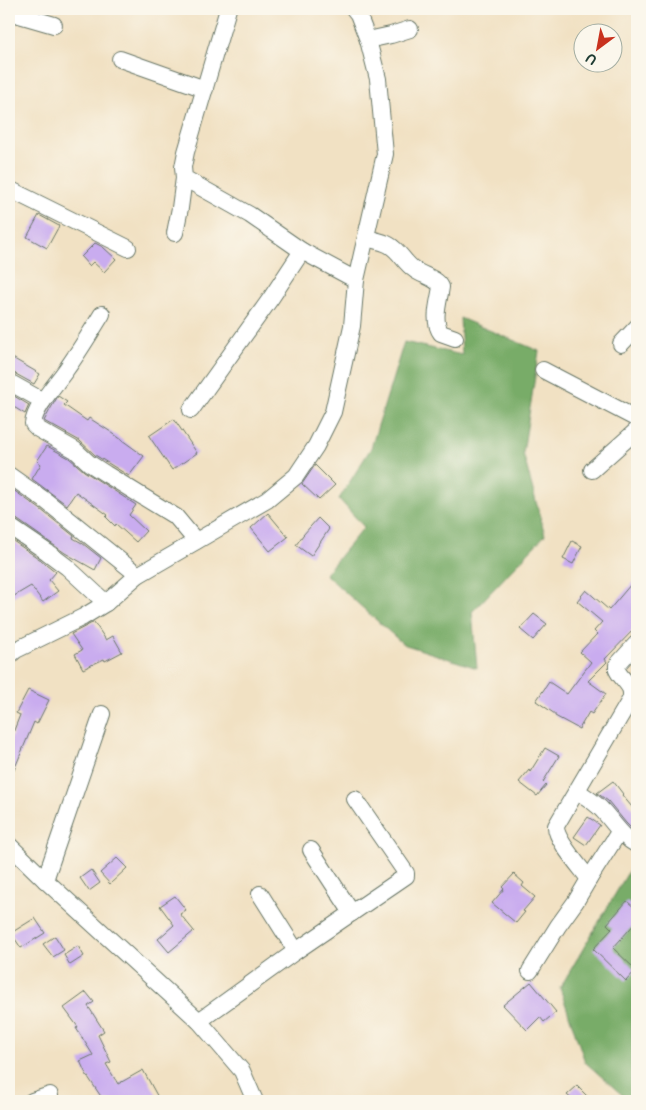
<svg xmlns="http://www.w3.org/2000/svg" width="646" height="1110" font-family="'Balsamiq Sans',sans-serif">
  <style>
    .forest { fill: #78ac68; stroke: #4c744e }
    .building { fill: #c9acef }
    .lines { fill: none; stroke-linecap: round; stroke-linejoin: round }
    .minor-casing { stroke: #687666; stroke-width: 18 }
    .minor { stroke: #fff; stroke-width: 16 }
  </style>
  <rect width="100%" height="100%" fill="#fbf7ec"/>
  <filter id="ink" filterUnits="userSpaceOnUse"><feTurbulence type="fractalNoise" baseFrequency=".02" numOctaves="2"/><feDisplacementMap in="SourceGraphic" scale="10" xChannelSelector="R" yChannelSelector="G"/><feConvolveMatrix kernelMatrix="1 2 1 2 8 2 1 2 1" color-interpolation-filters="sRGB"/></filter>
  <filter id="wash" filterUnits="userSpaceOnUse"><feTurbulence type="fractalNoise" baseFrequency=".0096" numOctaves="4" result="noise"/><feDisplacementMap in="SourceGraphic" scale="20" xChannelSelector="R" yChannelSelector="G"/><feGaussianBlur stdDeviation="1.12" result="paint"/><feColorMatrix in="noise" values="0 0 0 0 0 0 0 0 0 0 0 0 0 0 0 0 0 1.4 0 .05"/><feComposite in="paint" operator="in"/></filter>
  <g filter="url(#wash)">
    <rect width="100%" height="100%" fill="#f1e1c3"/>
    <!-- forest -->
    <g class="forest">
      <path d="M460,318L539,351L523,453L545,535L472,612L477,668L403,644L325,574L364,527L339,499L371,448L404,342L462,355Z"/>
      <path d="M637,857V1101H629L585,1062L560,988Z"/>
    </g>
    <g id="blocks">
      <!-- building -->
      <g class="building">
        <path d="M39,215L59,226L47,248L27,237Z"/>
        <path d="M95,243L103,247L116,259L104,272L93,262L89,266L81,257Z"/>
        <path d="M9,356L40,374L34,384L14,373L9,372Z"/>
        <path d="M9,393L29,405L25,414L9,404Z"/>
        <path d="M58,396L67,402L64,405L87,421L89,418L111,432L144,456L129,476L95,455L80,441L44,421L51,408Z"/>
        <path d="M174,419L197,453L172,470L149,436Z"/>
        <path d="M47,446L69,458L84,471L136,505L129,515L146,531L136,542L116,524L115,526L106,517L108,515L76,492L67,505L32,479L41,464L37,461Z"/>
        <path d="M315,465L335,485L319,500L302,484Z"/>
        <path d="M9,487L40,509L74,536L73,538L82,543L101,558L95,570L65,553L15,518L9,516Z"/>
        <path d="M268,513L288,537L270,551L251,528Z"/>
        <path d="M318,518L329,529L311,556L296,545L303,535Z"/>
        <path d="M10,539L41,560L56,572L49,580L58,591L43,602L31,586L9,599V540Z"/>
        <path d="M572,541L582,546L573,564L563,559Z"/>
        <path d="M637,577V626L605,659L607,662L588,681L606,694L592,714L589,712L579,729L555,716V714L536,701L549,682L567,694L591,662L580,652L597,634L594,631L602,622L577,601L586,590L609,610Z"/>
        <path d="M534,614L547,624L533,640L520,629Z"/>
        <path d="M94,622L106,640L113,636L122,652L105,661L104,659L83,669L75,654L82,650L71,634Z"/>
        <path d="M28,690L49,700L37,724L34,722L9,782V743L20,715L16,713Z"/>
        <path d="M545,748L559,756L543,782L546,785L537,796L519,782L529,770L530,772Z"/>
        <path d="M613,781L623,794L622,795L637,813L636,833L626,823L608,801L597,793Z"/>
        <path d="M588,817L600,825L586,845L574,837Z"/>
        <path d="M117,858L127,868L110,884L100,873Z"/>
        <path d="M91,870L100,883L89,891L80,878Z"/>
        <path d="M514,874L524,883L522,886L535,897L523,911L525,912L516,923L492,903L504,889L502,887Z"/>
        <path d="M175,896L186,910L180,914L194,931L169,952L158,939L174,925L160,906Z"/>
        <path d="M627,901L637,910V921L613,948L636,970L626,981L593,949L612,929L607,924Z"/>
        <path d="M35,918L45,933L21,948L11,933Z"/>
        <path d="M55,936L64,950L53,957L43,944Z"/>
        <path d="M78,946L84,956L70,965L64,955Z"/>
        <path d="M531,982L556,1012L544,1022L540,1017L527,1030L503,1005Z"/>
        <path d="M86,992L94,1002L88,1006L104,1031L98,1035L111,1062L106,1064L118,1084L143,1070L160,1101H104L86,1074L80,1061L93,1055L76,1028L78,1027L64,1008Z"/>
        <path d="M577,1086L592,1101H574L567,1095Z"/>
      </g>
    </g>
  </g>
  <g filter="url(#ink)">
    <use href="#blocks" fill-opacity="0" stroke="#687666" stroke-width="1"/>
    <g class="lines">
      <defs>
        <g id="minor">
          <path d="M228,9L186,152L183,167L184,178L250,215L302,251"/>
          <path d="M9,12L54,25"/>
          <path d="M368,40L391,35L410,29"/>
          <path d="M120,59L205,89"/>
          <path d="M9,189L128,248"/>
          <path d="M175,233L180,208L184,178"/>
          <path d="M366,238C373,240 382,241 389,245C400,251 404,263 415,270C423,276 437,278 441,287C439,301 432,321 441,333L455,338"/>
          <path d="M102,314C91,332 80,350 68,367C59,381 34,407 33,424L38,429L75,450L89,463L106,474L176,517L196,541"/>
          <path d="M621,344L637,327"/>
          <path d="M543,370L637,419"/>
          <path d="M9,382L43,401"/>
          <path d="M191,410L271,298L302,251L356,280"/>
          <path d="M592,470L637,430"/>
          <path d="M9,475L46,501L138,575"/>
          <path d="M9,526L47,552L67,567L106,603"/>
          <path d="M9,656L16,650L83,617L106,603L138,575L267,500L296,476L316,446L333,412L352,326L356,280L385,154L378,79L368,40L358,14L354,9"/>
          <path d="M577,791C586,797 596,803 603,811C614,823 622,837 637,845"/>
          <path d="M9,845L45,880L199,1021L242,1071L255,1101"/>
          <path d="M311,850L352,913"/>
          <path d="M589,879C581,868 555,839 556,826L630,700C635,686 622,681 617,670V665L637,643"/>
          <path d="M45,880L102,714"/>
          <path d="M260,894L296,951"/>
          <path d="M530,971L558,926L576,901L589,879L619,832"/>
          <path d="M199,1021L296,951L406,876V873L355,799"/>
          <path d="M32,1101L50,1095"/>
        </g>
      </defs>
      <!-- minor casing -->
      <use href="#minor" class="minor-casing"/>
      <!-- minor -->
      <use href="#minor" class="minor"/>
    </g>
  </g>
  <!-- margin -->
  <rect width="646" height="1110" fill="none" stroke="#fbf7ec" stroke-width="30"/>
  <!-- north arrow -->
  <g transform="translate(598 48) rotate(212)"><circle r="24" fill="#fbf7ec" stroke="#a3ada2"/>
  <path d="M0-4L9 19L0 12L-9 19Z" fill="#c8321e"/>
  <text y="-8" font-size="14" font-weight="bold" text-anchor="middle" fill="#1f3d34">U</text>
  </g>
</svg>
